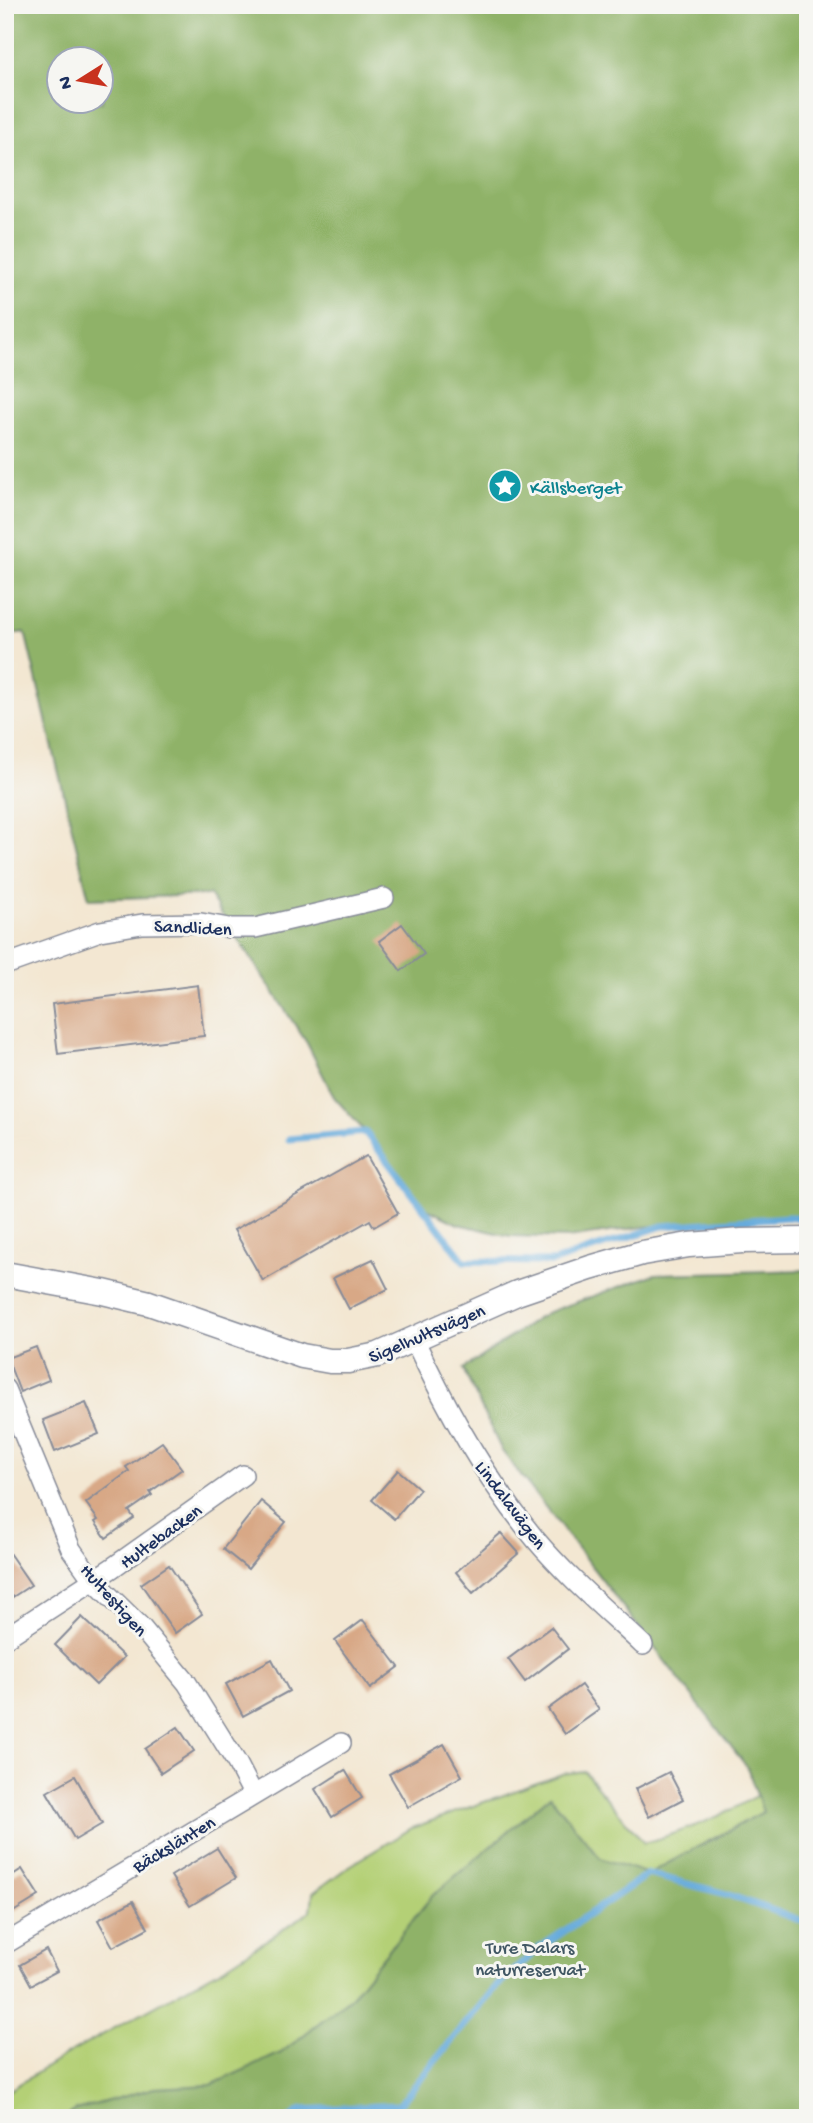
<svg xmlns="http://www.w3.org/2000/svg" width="813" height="2123" font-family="'Gochi Hand',sans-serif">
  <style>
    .green { fill: #b4d076; stroke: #68806a; stroke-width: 2 }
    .forest { fill: #8fb267; stroke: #557062; stroke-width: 2; fill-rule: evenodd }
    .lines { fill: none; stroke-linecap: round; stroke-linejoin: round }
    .stream { stroke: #66abdc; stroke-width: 7 }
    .building { fill: #d8a886 }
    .minor-casing { stroke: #878b98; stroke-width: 22 }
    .tertiary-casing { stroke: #878b98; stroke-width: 27 }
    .minor { stroke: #fff; stroke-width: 19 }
    .tertiary { stroke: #fff; stroke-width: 24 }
    .labels { text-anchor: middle; stroke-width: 6; stroke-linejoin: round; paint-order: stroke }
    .culture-label { font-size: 19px; fill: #0d838f; stroke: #f6f6f2; text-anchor: start }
    .street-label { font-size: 19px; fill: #1b2f5e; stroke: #f6f6f2 }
    .park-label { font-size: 19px; fill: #415764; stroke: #f6f6f2 }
  </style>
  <rect width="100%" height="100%" fill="#f6f6f2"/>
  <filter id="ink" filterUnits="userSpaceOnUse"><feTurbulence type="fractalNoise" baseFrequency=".0143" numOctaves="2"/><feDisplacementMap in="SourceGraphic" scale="14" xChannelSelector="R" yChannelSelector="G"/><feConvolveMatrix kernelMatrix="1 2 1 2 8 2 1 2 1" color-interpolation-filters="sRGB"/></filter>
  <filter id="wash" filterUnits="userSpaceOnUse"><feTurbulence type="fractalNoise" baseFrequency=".00686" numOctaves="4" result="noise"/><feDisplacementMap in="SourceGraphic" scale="28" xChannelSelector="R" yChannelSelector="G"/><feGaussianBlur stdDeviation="1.57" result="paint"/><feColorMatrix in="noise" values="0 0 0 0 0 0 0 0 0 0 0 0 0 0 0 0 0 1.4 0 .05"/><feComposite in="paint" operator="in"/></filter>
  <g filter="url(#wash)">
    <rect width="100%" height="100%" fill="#f3e7d2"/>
    <!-- green -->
    <path class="green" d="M584,1771L644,1843C688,1830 724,1816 763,1792L808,2118H5V2093L59,2059L228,1965L311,1911L313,1893L348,1867L412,1828L562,1774Z"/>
    <!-- forest -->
    <g class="forest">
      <path d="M5,5H808V1216L643,1227L568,1238L510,1236L458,1224L421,1206L384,1153L334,1097L307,1043L209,895L89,899L25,632L5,635ZM60,60H102V102H60Z"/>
      <path d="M808,1270V2118H64L76,2110L154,2088L211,2085L281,2053L349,1999L432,1896L550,1796L600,1858L648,1874L763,1812L747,1767L502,1451L463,1369L546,1313L655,1274Z"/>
    </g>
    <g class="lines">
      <!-- stream -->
      <g class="stream">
        <path d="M289,1139L365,1132L464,1261L553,1262L662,1226L789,1217L808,1218"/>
        <path d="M290,2118L302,2110L399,2105L495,1988L538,1949L648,1874L723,1893L808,1923"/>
      </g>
    </g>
    <g id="blocks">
      <!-- building -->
      <g class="building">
        <path d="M402,924L424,954L401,971L379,941Z"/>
        <path d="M198,985L204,1036L58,1054L52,1004Z"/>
        <path d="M366,1156L398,1213L374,1227L370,1220L263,1281L234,1230Z"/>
        <path d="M373,1259L388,1289L349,1309L333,1278Z"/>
        <path d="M36,1347L49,1380L20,1392L7,1358Z"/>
        <path d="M86,1403L99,1434L55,1452L43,1420Z"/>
        <path d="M162,1442L182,1469L150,1492L152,1495L129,1511L134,1518L106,1538L95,1522L98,1520L86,1503L129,1471L126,1467Z"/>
        <path d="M398,1470L420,1489L394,1519L372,1500Z"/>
        <path d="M261,1501L286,1522L248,1569L223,1549Z"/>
        <path d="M501,1533L519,1553L473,1593L456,1572Z"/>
        <path d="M5,1547L31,1585L5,1602Z"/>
        <path d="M169,1565L202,1614L175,1633L141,1584Z"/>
        <path d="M82,1617L124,1657L96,1685L55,1645Z"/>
        <path d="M363,1620L399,1667L370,1689L335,1641Z"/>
        <path d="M551,1627L568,1649L525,1682L508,1659Z"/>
        <path d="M272,1659L289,1691L243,1716L226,1684Z"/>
        <path d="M581,1685L599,1710L565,1734L548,1709Z"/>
        <path d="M178,1727L194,1751L161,1773L145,1749Z"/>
        <path d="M444,1744L462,1776L408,1807L389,1774Z"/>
        <path d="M345,1770L362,1798L332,1817L315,1789Z"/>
        <path d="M669,1772L683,1799L649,1817L635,1789Z"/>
        <path d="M75,1776L102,1824L75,1840L47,1792Z"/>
        <path d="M217,1848L236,1878L190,1906L171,1876Z"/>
        <path d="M22,1869L39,1896L5,1917V1880Z"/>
        <path d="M133,1901L148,1928L113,1947L98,1920Z"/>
        <path d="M46,1950L57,1971L31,1985L20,1965Z"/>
      </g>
    </g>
  </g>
  <g filter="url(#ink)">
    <use href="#blocks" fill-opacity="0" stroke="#878b98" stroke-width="2"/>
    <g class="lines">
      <defs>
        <g id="minor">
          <path d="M5,965L100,931L142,924L201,923L229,928H255L384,898"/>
          <path d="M414,1339C447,1410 486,1480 536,1540C568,1578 607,1611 643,1645"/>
          <path d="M5,1389L71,1549L93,1580L141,1627L187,1683L237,1763L253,1794"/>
          <path d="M5,1638L112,1568L243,1475"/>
          <path d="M5,1944L341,1743"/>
        </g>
        <path id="tertiary" d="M5,1274L103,1292L149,1303L302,1356L330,1361H348L378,1355L517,1293L590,1268L642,1253L689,1245L742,1241L808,1240"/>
      </defs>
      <!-- minor casing -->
      <use href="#minor" class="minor-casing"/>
      <!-- tertiary casing -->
      <use href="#tertiary" class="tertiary-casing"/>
      <!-- minor -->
      <use href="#minor" class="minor"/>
      <!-- tertiary -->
      <use href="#tertiary" class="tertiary"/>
    </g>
  </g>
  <!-- icons -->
  <defs>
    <symbol id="sight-disc" viewBox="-11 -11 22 22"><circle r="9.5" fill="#0f9aa8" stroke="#f6f6f2"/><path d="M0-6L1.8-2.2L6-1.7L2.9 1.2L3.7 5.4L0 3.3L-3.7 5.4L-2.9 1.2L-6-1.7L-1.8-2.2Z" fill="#fff"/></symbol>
  </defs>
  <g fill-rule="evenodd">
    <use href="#sight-disc" x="486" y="467" width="38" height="38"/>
  </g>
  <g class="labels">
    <!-- culture labels -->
    <g class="culture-label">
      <text x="530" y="493">Källsberget</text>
    </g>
    <!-- street labels -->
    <g class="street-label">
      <text transform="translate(193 926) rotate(3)" y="7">Sandliden</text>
      <text transform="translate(426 1332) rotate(-23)" y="7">Sigelhultsvägen</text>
      <text transform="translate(512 1504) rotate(53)" y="7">Lindalavägen</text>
      <text transform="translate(160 1535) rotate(-36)" y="7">Hultebacken</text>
      <text transform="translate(115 1599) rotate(48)" y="7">Hultestigen</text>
      <text transform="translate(173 1843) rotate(-31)" y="7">Bäckslänten</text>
    </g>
    <!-- park labels -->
    <g class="park-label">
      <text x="530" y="1953">Ture Dalars<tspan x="530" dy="22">naturreservat</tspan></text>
    </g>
  </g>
  <!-- margin -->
  <rect width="813" height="2123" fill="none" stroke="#f6f6f2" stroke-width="28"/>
  <!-- north arrow -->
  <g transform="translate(80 80) rotate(259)"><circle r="33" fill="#f6f6f2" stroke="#9ea6b7" stroke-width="2"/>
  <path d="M0-5L12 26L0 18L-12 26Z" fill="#c8321e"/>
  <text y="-10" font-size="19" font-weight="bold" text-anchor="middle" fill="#1b2f5e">N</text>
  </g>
</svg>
